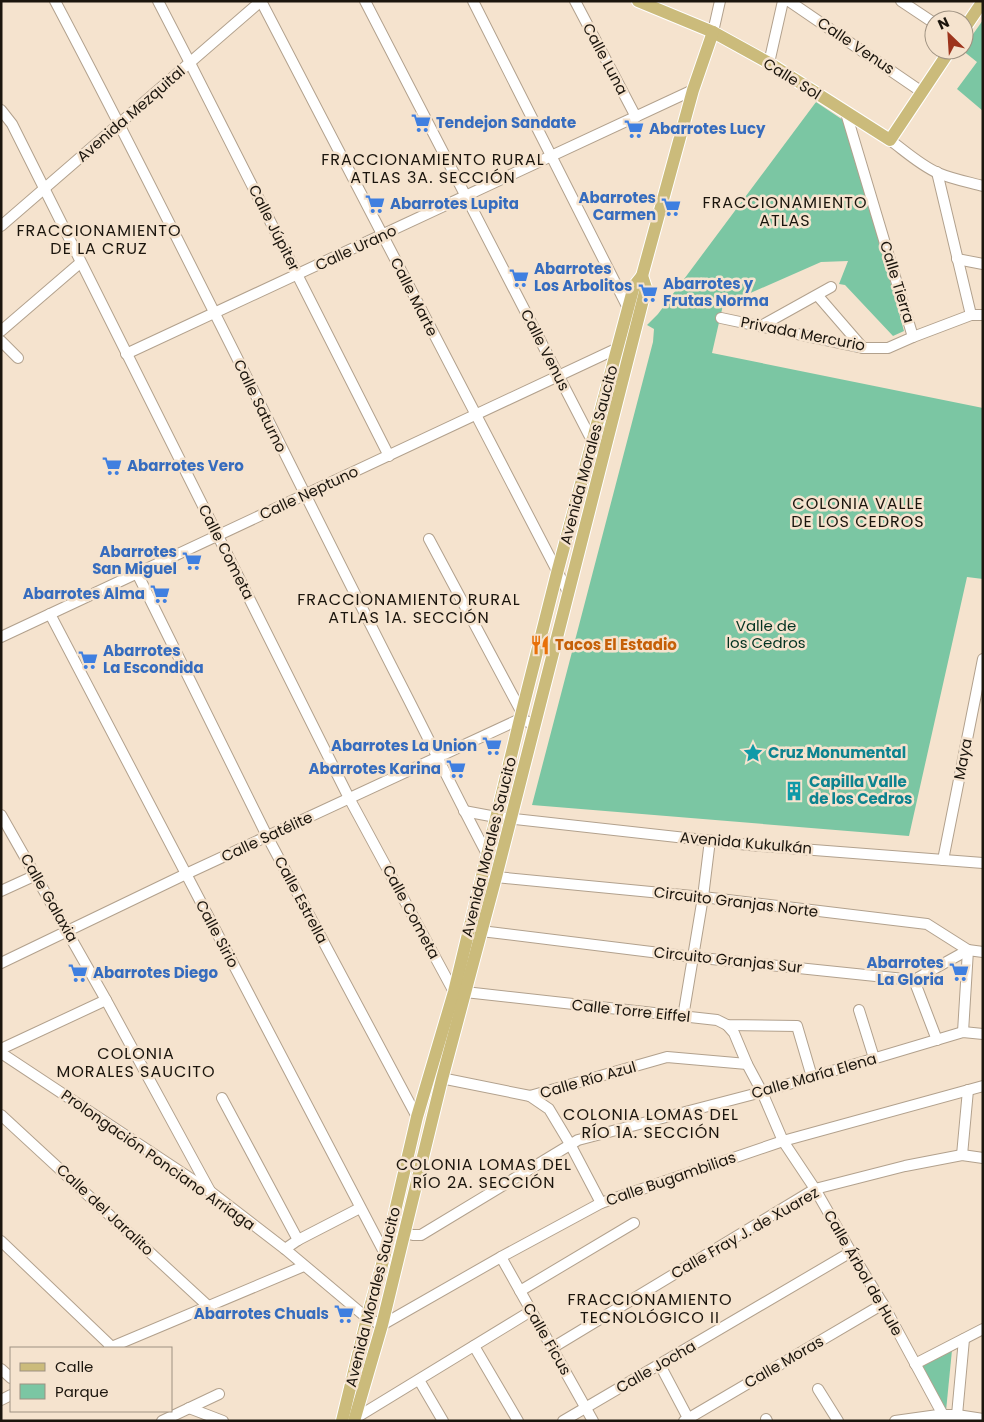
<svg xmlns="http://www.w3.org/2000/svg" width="984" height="1422" font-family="Poppins,sans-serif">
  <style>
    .green { fill: #7bc6a3 }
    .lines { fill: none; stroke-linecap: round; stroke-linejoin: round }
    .minor-casing { stroke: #b2a18d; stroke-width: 12 }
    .major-casing { stroke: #fff; stroke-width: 14 }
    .minor { stroke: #fff; stroke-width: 10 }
    .major { stroke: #cbbb7b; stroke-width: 12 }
    .labels { text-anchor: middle; stroke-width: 5; stroke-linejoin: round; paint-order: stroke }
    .street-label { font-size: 15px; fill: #1b150d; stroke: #f5e3ce }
    .shop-label { font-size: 15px; font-weight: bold; fill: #366cbe; stroke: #f5e3ce; text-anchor: start }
    .park-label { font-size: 15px; fill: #023221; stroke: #f5e3ce }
    .food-label { font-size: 15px; font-weight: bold; fill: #c56008; stroke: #f5e3ce; text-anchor: start }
    .culture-label { font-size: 15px; font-weight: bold; fill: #0d838f; stroke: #f5e3ce; text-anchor: start }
    .neighbourhood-label { font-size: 16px; letter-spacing: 1px; fill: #1b150d; stroke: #f5e3ce }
  </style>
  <rect width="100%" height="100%" fill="#f5e3ce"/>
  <!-- green -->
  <g class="green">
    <path d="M983,20V111L957,89L977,62L962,50H964V47Z"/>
    <path d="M816,102L846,122L904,331L893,336L845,285L839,284L848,261L821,262L723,305L712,353L983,408V579L967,577L909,836L532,805L653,342L654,329L647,325L658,314Z"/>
    <path d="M952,1350L946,1411L921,1367Z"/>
  </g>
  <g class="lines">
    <defs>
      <g id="minor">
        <path d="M55,1C173,224 282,451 396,675C427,735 456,796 488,856"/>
        <path d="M158,1L190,63L389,456"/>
        <path d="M261,1L568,592"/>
        <path d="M365,1L602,460"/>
        <path d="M473,1L630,312"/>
        <path d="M575,1L636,117"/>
        <path d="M789,1L922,92"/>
        <path d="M901,1L934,23"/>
        <path d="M713,32L720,1"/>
        <path d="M769,63L783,1"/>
        <path d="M1,110L12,124L349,798L454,992"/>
        <path d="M846,113L913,337"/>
        <path d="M890,140C905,151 920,165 938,173C952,179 968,182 983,186"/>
        <path d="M937,172L971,315"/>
        <path d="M1,226L261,1"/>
        <path d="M957,259L983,264"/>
        <path d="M818,296L863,348"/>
        <path d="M721,318L863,348H888L913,337L971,315H983"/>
        <path d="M761,326L831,287"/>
        <path d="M1,331L80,263"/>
        <path d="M1,341L18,358"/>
        <path d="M126,354L693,90"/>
        <path d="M429,539L522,713"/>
        <path d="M137,573L267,836L417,1117"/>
        <path d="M50,614L385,1254"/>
        <path d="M1,637L618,348"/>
        <path d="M464,811L496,817L749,845L983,863"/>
        <path d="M1,815L106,1000L210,1191"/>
        <path d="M943,860L983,659"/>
        <path d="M496,877L703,897L927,924L968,950L983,952"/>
        <path d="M1,891L36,875"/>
        <path d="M481,931L692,957L914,980L968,950"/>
        <path d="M1,963L186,874L520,719L534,724"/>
        <path d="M914,980L937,1040"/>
        <path d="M465,992L717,1020L727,1025L797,1026L812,1077"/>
        <path d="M859,1010L874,1058"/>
        <path d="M683,1017L703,897L710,840"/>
        <path d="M727,1025L734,1033L747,1064L762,1092L783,1141L815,1189L851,1252L883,1304L943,1415"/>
        <path d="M963,1032L968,950"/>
        <path d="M1,1049L106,1000"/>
        <path d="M1,1053L211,1192L285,1249L367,1318L382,1325L501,1257L601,1203L783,1141L983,1086"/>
        <path d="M436,1077L530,1096L667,1057L747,1064"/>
        <path d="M530,1096L549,1109L570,1144L601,1203"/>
        <path d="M222,1098L298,1240"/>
        <path d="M1,1115L208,1306"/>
        <path d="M962,1155L968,1090"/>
        <path d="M405,1233L413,1235H421L578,1140L762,1092L963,1032L983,1034"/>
        <path d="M1,1241L112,1347"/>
        <path d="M285,1249L298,1240L360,1208"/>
        <path d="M501,1257L593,1421"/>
        <path d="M520,1291L634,1223"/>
        <path d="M474,1346L518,1421"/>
        <path d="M109,1348L304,1266"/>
        <path d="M552,1348L815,1189L905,1166L962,1155L983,1158"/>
        <path d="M915,1364L983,1329"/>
        <path d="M660,1365L688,1418"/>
        <path d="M1,1369L11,1378"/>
        <path d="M419,1380L443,1421"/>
        <path d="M818,1389L838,1421"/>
        <path d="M1,1400L11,1395"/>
        <path d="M189,1408L223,1421"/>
        <path d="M957,1415L964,1339"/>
        <path d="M354,1419L531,1311"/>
        <path d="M766,1419L767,1421"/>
        <path d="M162,1421L219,1394"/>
        <path d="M563,1421L851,1252"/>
        <path d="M684,1421L883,1304"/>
        <path d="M895,1421L938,1415H957L983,1419"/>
      </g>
      <g id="major">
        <path d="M638,1L713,32L769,63L890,140L950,50"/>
        <path d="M964,29L983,1"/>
        <path d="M342,1421L367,1318L385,1254L417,1117L454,992L520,719L557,573L634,286L642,276L693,90L713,32"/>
        <path d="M354,1421L382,1325L442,1079L496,877L646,288L642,276"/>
      </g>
    </defs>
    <!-- minor casing -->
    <use href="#minor" class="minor-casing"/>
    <!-- major casing -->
    <use href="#major" class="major-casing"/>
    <!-- minor -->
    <use href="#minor" class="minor"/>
    <!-- major -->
    <use href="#major" class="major"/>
  </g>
  <!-- icons -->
  <defs>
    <symbol id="supermarket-bare" viewBox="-9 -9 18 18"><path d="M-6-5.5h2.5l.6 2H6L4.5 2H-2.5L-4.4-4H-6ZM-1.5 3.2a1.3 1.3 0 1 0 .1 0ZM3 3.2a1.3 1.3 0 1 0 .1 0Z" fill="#3f7fe0" stroke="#f5e3ce" stroke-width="2.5" paint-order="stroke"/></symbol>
    <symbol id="restaurant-bare" viewBox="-9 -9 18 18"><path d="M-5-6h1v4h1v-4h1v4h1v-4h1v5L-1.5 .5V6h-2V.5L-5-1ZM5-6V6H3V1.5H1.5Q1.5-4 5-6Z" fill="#e8710a" stroke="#f5e3ce" stroke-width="2.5" paint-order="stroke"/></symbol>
    <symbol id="sight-bare" viewBox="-9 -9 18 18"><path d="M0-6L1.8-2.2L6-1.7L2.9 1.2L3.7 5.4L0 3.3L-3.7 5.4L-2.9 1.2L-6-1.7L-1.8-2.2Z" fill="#0f9aa8" stroke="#f5e3ce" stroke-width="2.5" paint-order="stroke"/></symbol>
    <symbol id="building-bare" viewBox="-9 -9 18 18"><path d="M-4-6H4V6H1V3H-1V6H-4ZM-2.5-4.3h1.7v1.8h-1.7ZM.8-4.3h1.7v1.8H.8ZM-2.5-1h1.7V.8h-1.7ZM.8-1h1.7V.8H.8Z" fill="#0f9aa8" stroke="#f5e3ce" stroke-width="2.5" paint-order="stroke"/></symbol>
  </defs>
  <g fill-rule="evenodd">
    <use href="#supermarket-bare" x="407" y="109" width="28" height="28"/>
    <use href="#supermarket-bare" x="620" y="115" width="28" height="28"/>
    <use href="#supermarket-bare" x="361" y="190" width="28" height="28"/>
    <use href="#supermarket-bare" x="657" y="193" width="28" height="28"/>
    <use href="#supermarket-bare" x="505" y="264" width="28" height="28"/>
    <use href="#supermarket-bare" x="634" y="279" width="28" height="28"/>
    <use href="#supermarket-bare" x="98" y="452" width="28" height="28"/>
    <use href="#supermarket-bare" x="178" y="547" width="28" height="28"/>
    <use href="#supermarket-bare" x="146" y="580" width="28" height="28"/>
    <use href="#restaurant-bare" x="526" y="631" width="28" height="28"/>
    <use href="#supermarket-bare" x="74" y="646" width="28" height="28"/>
    <use href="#supermarket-bare" x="478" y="732" width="28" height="28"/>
    <use href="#sight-bare" x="739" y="739" width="28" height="28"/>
    <use href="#supermarket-bare" x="442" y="755" width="28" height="28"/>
    <use href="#building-bare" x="780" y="777" width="28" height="28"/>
    <use href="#supermarket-bare" x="945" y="958" width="28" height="28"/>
    <use href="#supermarket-bare" x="64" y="959" width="28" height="28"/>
    <use href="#supermarket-bare" x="330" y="1300" width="28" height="28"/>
  </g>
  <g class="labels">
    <!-- street labels -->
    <g class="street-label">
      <text transform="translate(856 46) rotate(34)" y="5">Calle Venus</text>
      <text transform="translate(605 59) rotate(62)" y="5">Calle Luna</text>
      <text transform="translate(792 79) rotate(32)" y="5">Calle Sol</text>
      <text transform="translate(131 114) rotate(-41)" y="5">Avenida Mezquital</text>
      <text transform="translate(274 228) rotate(63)" y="5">Calle Júpiter</text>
      <text transform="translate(356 248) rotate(-25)" y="5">Calle Urano</text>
      <text transform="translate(897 282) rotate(73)" y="5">Calle Tierra</text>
      <text transform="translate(414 297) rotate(63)" y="5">Calle Marte</text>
      <text transform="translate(803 334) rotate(11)" y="5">Privada Mercurio</text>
      <text transform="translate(545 350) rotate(63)" y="5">Calle Venus</text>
      <text transform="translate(260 406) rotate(64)" y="5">Calle Saturno</text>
      <text transform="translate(589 455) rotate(-75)" y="5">Avenida Morales Saucito</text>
      <text transform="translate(309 493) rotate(-25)" y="5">Calle Neptuno</text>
      <text transform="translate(226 552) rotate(63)" y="5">Calle Cometa</text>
      <text transform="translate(963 759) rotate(-79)" y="5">Maya</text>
      <text transform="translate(267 837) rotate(-25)" y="5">Calle Satélite</text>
      <text transform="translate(746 843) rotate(5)" y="5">Avenida Kukulkán</text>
      <text transform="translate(489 847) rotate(-76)" y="5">Avenida Morales Saucito</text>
      <text transform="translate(49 898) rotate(60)" y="5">Calle Galaxia</text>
      <text transform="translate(301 900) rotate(62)" y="5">Calle Estrella</text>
      <text transform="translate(736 902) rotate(7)" y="5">Circuito Granjas Norte</text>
      <text transform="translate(411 912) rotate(62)" y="5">Calle Cometa</text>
      <text transform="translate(217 934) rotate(62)" y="5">Calle Sirio</text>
      <text transform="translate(728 960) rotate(6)" y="5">Circuito Granjas Sur</text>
      <text transform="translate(631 1011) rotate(6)" y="5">Calle Torre Eiffel</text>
      <text transform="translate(814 1076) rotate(-16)" y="5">Calle María Elena</text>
      <text transform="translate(588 1080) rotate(-16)" y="5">Calle Río Azul</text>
      <text transform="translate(158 1160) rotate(35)" y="5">Prolongación Ponciano Arriaga</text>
      <text transform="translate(671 1179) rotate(-19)" y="5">Calle Bugambilias</text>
      <text transform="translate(105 1210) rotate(43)" y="5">Calle del Jaralito</text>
      <text transform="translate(745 1233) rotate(-30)" y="5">Calle Fray J. de Xuarez</text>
      <text transform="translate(863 1273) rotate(60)" y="5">Calle Árbol de Hule</text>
      <text transform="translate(373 1297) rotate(-76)" y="5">Avenida Morales Saucito</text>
      <text transform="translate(547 1339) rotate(60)" y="5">Calle Ficus</text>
      <text transform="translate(784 1362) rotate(-30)" y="5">Calle Moras</text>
      <text transform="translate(656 1367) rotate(-30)" y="5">Calle Jocha</text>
    </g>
    <!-- shop labels -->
    <g class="shop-label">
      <text x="436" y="128">Tendejon Sandate</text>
      <text x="649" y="134">Abarrotes Lucy</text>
      <text x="656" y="203" text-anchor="end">Abarrotes<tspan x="656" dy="17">Carmen</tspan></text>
      <text x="390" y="209">Abarrotes Lupita</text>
      <text x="534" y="274">Abarrotes<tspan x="534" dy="17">Los Arbolitos</tspan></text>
      <text x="663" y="289">Abarrotes y<tspan x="663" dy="17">Frutas Norma</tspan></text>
      <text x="127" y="471">Abarrotes Vero</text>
      <text x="177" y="557" text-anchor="end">Abarrotes<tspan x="177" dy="17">San Miguel</tspan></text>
      <text x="145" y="599" text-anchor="end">Abarrotes Alma</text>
      <text x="103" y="656">Abarrotes<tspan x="103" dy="17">La Escondida</tspan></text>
      <text x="477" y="751" text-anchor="end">Abarrotes La Union</text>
      <text x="441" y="774" text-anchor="end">Abarrotes Karina</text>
      <text x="944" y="968" text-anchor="end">Abarrotes<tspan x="944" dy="17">La Gloria</tspan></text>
      <text x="93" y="978">Abarrotes Diego</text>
      <text x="329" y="1319" text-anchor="end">Abarrotes Chuals</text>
    </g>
    <!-- park labels -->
    <g class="park-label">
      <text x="766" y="631">Valle de<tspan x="766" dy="17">los Cedros</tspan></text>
    </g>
    <!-- food labels -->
    <g class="food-label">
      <text x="555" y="650">Tacos El Estadio</text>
    </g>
    <!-- culture labels -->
    <g class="culture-label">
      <text x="768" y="758">Cruz Monumental</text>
      <text x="809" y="787">Capilla Valle<tspan x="809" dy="17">de los Cedros</tspan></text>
    </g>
    <!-- neighbourhood labels -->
    <g class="neighbourhood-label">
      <text x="433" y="165">FRACCIONAMIENTO RURAL<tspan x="433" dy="18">ATLAS 3A. SECCIÓN</tspan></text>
      <text x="785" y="208">FRACCIONAMIENTO<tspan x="785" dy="18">ATLAS</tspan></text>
      <text x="99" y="236">FRACCIONAMIENTO<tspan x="99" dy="18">DE LA CRUZ</tspan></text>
      <text x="858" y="509">COLONIA VALLE<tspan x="858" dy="18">DE LOS CEDROS</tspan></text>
      <text x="409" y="605">FRACCIONAMIENTO RURAL<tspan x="409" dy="18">ATLAS 1A. SECCIÓN</tspan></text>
      <text x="136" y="1059">COLONIA<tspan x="136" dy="18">MORALES SAUCITO</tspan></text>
      <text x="651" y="1120">COLONIA LOMAS DEL<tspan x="651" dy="18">RÍO 1A. SECCIÓN</tspan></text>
      <text x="484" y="1170">COLONIA LOMAS DEL<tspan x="484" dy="18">RÍO 2A. SECCIÓN</tspan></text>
      <text x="650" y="1305">FRACCIONAMIENTO<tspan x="650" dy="18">TECNOLÓGICO II</tspan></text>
    </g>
  </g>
  <!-- border -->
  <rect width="984" height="1422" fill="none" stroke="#1b150d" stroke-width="5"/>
  <!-- legend -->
  <rect x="10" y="1347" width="162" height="65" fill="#f5e3ce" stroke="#9e9181"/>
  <rect x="20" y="1363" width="25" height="8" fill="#cbbb7b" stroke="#9e9181"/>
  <text x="55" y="1372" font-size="15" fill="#1b150d">Calle</text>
  <rect x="20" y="1384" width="25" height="15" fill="#7bc6a3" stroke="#9e9181"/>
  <text x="55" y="1397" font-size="15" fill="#1b150d">Parque</text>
  <!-- north arrow -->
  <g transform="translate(949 35) rotate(335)"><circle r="24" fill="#f5e3ce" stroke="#9e9181"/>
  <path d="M0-4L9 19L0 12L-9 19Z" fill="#9d341c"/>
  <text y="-8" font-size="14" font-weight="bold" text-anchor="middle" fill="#1b150d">N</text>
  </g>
</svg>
